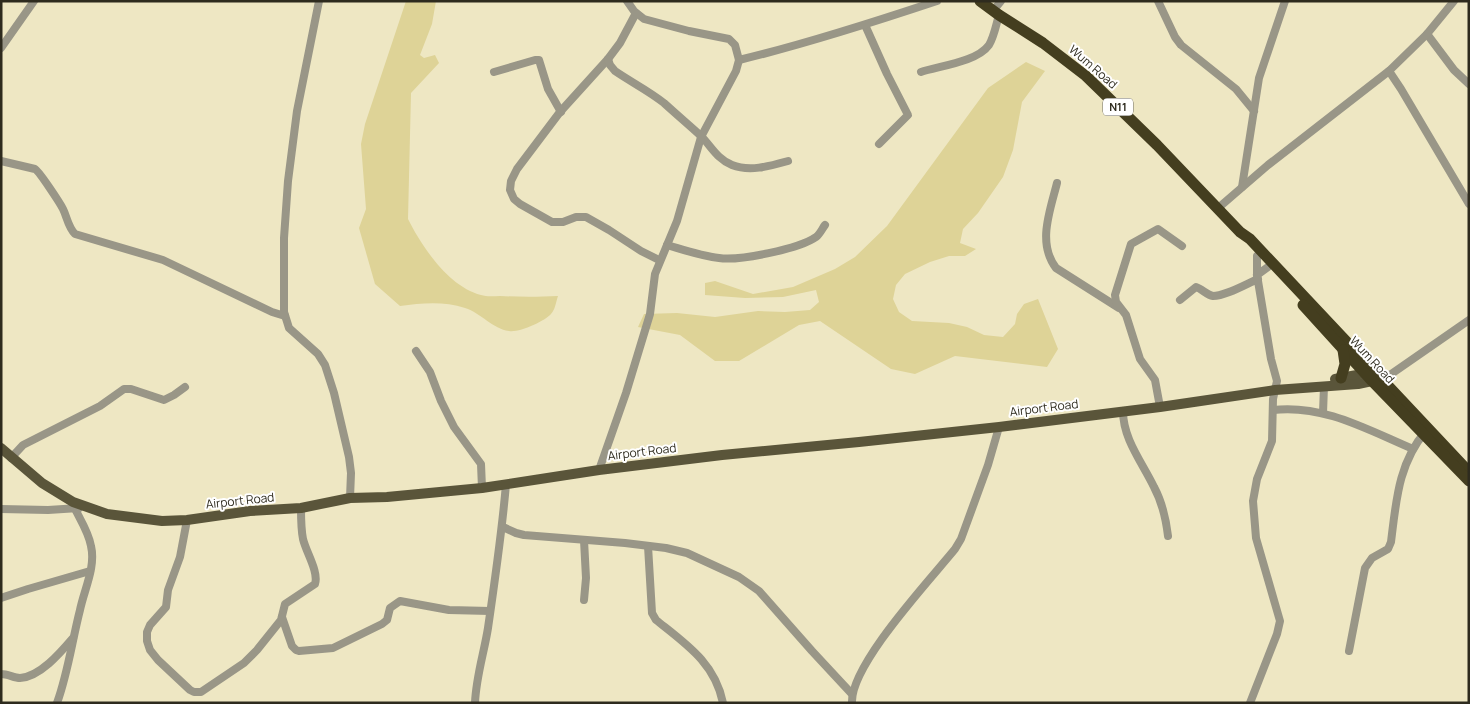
<svg xmlns="http://www.w3.org/2000/svg" width="1470" height="704" font-family="Manrope,sans-serif">
  <style>
    .green { fill: #ded397 }
    .lines { fill: none; stroke-linecap: round; stroke-linejoin: round }
    .minor { stroke: #999687; stroke-width: 8 }
    .major { stroke: #5a553a; stroke-width: 10 }
    .highway { stroke: #443e1f; stroke-width: 11 }
    .labels { text-anchor: middle; stroke-width: 4; stroke-linejoin: round; paint-order: stroke }
    .shield { fill: #fff; stroke: #6d6b62; stroke-width: 1 }
    .shield-label { font-size: 11px; font-weight: bold; fill: #2e2b1e }
    .street-label { font-size: 12px; fill: #2e2b1e; stroke: #fff }
  </style>
  <rect width="100%" height="100%" fill="#eee7c3"/>
  <!-- green -->
  <g class="green">
    <path d="M406,1H436L432,24L420,55L424,58L435,55L439,63L411,93L408,219C422,247 449,287 481,295C487,297 494,296 500,296C520,297 538,297 558,296C556,302 555,310 551,314C545,321 519,333 509,331C493,329 481,313 465,308C444,301 422,303 400,306L375,284L359,228L366,209L361,144L365,124Z"/>
    <path d="M1026,62L1045,71L1022,102L1013,150L1003,177L978,213L963,229L960,243L976,249L965,256H949L930,262L905,274L896,285L893,299L899,312L912,321L949,323L967,327L984,335L1003,337L1015,324L1017,314L1024,304L1038,299L1058,349L1047,367L955,356L915,374L891,369L820,321L799,325L739,361H715L680,335L638,327L644,314L677,313L715,317L758,311L785,312L810,310L819,302L816,290L783,297L745,298L705,295V283L715,281L753,294L793,287L835,269L855,257L887,226L988,88Z"/>
  </g>
  <g class="lines">
    <!-- minor -->
    <g class="minor">
      <path d="M319,1L297,111L288,181L284,238V312L289,328L318,354L325,365L334,393L349,457L351,473L350,498"/>
      <path d="M1158,1L1175,37L1181,45L1236,89L1254,111"/>
      <path d="M993,11L1001,1"/>
      <path d="M636,13L620,43L608,59L560,112L517,169L511,181L510,190L514,199L520,204L552,222H563L576,217H586L609,230L641,251L659,260"/>
      <path d="M865,25L887,74L908,115L879,144"/>
      <path d="M1427,34L1454,70L1469,84"/>
      <path d="M1,48L34,1"/>
      <path d="M608,59L610,65L615,71C631,82 649,91 664,103C676,114 689,125 701,136C711,146 717,159 732,165C750,172 770,166 788,161"/>
      <path d="M739,60C806,44 871,23 937,1"/>
      <path d="M1389,71L1401,89L1469,204"/>
      <path d="M494,72L535,60H539L548,89L561,112"/>
      <path d="M921,72C939,66 977,62 989,45C994,37 996,25 999,15"/>
      <path d="M1,161L35,169C39,171 60,203 63,209C67,217 68,227 75,234L163,260L272,312L285,316"/>
      <path d="M1057,183C1050,211 1037,243 1056,268L1119,308"/>
      <path d="M1242,187L1259,78L1285,1"/>
      <path d="M1217,209L1268,165L1389,71L1427,34L1454,1"/>
      <path d="M667,245C684,250 701,256 719,258C739,261 799,249 816,237C820,234 822,229 825,225"/>
      <path d="M1257,275L1268,267"/>
      <path d="M1180,300L1196,287C1202,289 1207,295 1213,296C1226,296 1246,284 1258,279"/>
      <path d="M416,351L430,372L441,401L454,427L481,464L482,488"/>
      <path d="M1384,379L1469,320"/>
      <path d="M1160,407L1155,380L1140,359L1126,315L1116,302L1115,295L1131,244L1158,229L1182,246"/>
      <path d="M1273,410C1323,404 1368,430 1413,449"/>
      <path d="M1123,411C1123,439 1142,462 1154,487C1162,502 1166,519 1168,536"/>
      <path d="M1323,413L1324,386"/>
      <path d="M11,458L23,445L100,406L124,389H131L164,400L174,395L185,387"/>
      <path d="M599,470L626,393L650,314L655,274L677,221L701,137L736,71L739,60L735,45L729,39L689,31L644,19L634,11L627,1"/>
      <path d="M1,509L48,510L79,508"/>
      <path d="M187,520L180,557L168,590L166,607L150,625L147,632V641L150,650L158,660L190,690L194,692H201L244,663L257,650L281,620L285,604L315,584C319,572 306,552 303,539C301,529 301,518 301,508"/>
      <path d="M503,527L516,533L524,535L625,543L666,548L687,553L739,577L759,591L812,651L851,693"/>
      <path d="M648,546L652,613L656,620C686,644 715,663 723,703"/>
      <path d="M1,598L28,589L90,571"/>
      <path d="M584,600L586,578L584,540"/>
      <path d="M282,617L292,646L296,650L299,651L333,648L382,624L387,620L390,608L400,601L449,610L490,611"/>
      <path d="M1349,651L1365,568L1372,558L1388,549L1391,542C1396,503 1398,463 1426,431"/>
      <path d="M1,674C8,674 14,678 20,678C40,677 61,652 73,638"/>
      <path d="M57,703C68,673 72,641 80,610C84,590 96,567 91,546C89,533 80,519 74,507"/>
      <path d="M475,703C476,677 484,653 488,628C495,580 502,532 506,484"/>
      <path d="M852,703C850,665 930,580 955,549L961,539L988,465L999,427"/>
      <path d="M1250,703L1277,634L1280,621L1256,538L1253,501L1257,479L1272,441L1273,399L1277,381L1271,359L1257,275V256"/>
    </g>
    <!-- major -->
    <g class="major">
      <path d="M1335,379L1357,375L1368,369"/>
      <path d="M1,448L42,483L73,502L107,514L162,521L187,520L250,511L301,508L350,498L387,497L482,488L599,470L722,455L859,442L999,427L1160,407L1275,390L1358,384L1372,381L1377,377"/>
    </g>
    <!-- highway -->
    <g class="highway">
      <path d="M980,1L999,15L1043,43L1086,76L1157,145L1240,232L1250,239L1469,472"/>
      <path d="M1303,305L1372,381L1469,481"/>
      <path d="M1341,378L1345,364L1343,350"/>
    </g>
  </g>
  <g class="labels">
    <!-- shield labels -->
    <rect class="shield" x="1103" y="98.5" width="30" height="17" rx="4"/>
    <g class="shield-label">
      <text x="1118" y="111">N11</text>
    </g>
    <!-- street labels -->
    <g class="street-label">
      <text transform="translate(1093 67) rotate(41)" y="4">Wum Road</text>
      <text transform="translate(1372 360) rotate(47)" y="4">Wum Road</text>
      <text transform="translate(1044 408) rotate(-7)" y="4">Airport Road</text>
      <text transform="translate(642 452) rotate(-7)" y="4">Airport Road</text>
      <text transform="translate(240 501) rotate(-6)" y="4">Airport Road</text>
    </g>
  </g>
  <!-- border -->
  <rect width="1470" height="704" fill="none" stroke="#2e2b1e" stroke-width="5"/>
</svg>
